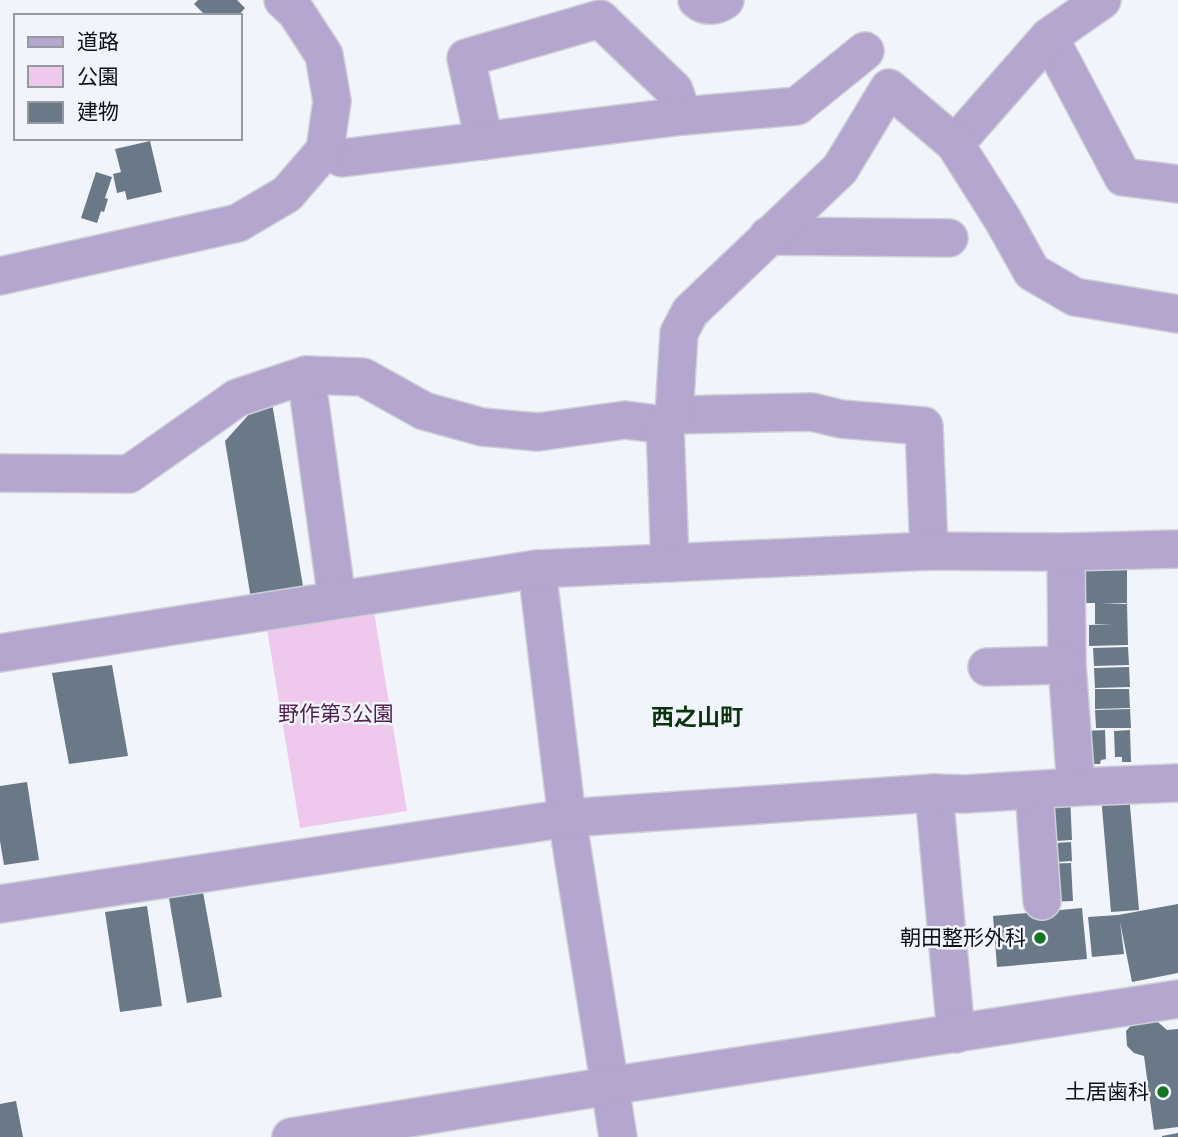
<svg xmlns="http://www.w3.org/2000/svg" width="1178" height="1137" font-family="Quicksand,'Noto Sans JP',sans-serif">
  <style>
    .green { fill: #efc8ed }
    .building { fill: #6a7988 }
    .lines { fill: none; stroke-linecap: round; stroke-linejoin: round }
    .minor-casing { stroke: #ced0d7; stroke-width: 40 }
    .minor { stroke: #b5a6cf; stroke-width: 37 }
    .poi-dot { fill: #167423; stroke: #f2f4fc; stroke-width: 2.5 }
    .labels { text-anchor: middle; stroke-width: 5; stroke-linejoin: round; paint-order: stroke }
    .park-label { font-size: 21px; fill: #501e4f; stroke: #f2f4fc }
    .poi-label { font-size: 21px; fill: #0e1017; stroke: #f2f4fc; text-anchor: end }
    .neighbourhood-label { font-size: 23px; font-weight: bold; fill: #09340d; stroke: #f2f4fc }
  </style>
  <rect width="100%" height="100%" fill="#f2f4fc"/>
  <!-- green -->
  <path class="green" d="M372,600L407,811L300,828L265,617Z"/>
  <!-- building -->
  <g class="building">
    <path d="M198,0H237L245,8L238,16H206L194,4Z"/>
    <path d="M150,141L162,192L127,200L125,191L117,193L113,174L121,172L115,149Z"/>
    <path d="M96,172L112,177L105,198L108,199L104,212L101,211L97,223L81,218Z"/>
    <path d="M270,391L303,586L251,599L225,441Z"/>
    <path d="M1084,570H1127V603L1100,604H1127L1128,645L1089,646V625L1113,624H1095V603H1085Z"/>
    <path d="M1128,647L1129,665L1094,666L1093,648Z"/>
    <path d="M112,665L128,756L69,764L52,673Z"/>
    <path d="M1129,667L1130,687L1095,688L1094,668Z"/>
    <path d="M1095,689H1129L1130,708L1095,709Z"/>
    <path d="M1130,709L1131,728H1096L1095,710Z"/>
    <path d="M1105,730L1106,759L1101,760L1100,764H1090L1084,731Z"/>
    <path d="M1130,730L1131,762H1122V757H1115L1114,731Z"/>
    <path d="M27,782L39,860L4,865L0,841V786Z"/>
    <path d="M1129,794L1139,910L1111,912L1101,796Z"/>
    <path d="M1053,795H1070L1072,840L1039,842Z"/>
    <path d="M1071,842L1072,861L1041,863L1040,844Z"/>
    <path d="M1071,863L1073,901L1044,902L1042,864Z"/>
    <path d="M203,892L222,997L187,1003L169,898Z"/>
    <path d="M1178,904V973L1132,982L1120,922L1124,954L1092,957L1088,917L1118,915Z"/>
    <path d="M147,906L162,1006L120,1012L105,912Z"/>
    <path d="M1082,908L1087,959L997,967L993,916Z"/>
    <path d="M1152,1017L1167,1030L1178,1029V1127L1154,1130L1144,1056L1134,1053L1127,1046L1126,1031L1138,1018Z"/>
    <path d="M16,1101L23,1137H0V1104Z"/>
    <path d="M1178,1133V1137H1162V1136Z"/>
  </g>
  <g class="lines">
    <defs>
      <g id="minor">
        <path d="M697,0C706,8 716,6 725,0"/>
        <path d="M1049,37L1123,177L1178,184"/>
        <path d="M484,141L466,58L600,19L674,90L683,116"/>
        <path d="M955,144L1049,37L1102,0"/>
        <path d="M325,150L342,158L683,116L797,106L865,51"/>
        <path d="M768,236L949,238"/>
        <path d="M0,276L238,223L287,194L325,150L332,101L324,55L296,12L283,0"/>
        <path d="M306,375L337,600"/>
        <path d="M674,415L812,412L841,419L924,426L929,551"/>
        <path d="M0,473L129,474L237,398L306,375L363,377L424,411L482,427L538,432L625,420L665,425"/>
        <path d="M1066,552L1067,665L1076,787"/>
        <path d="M670,563L665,425L674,415L679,333L690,312L840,169L889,88L955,144L1003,220L1032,272L1075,297L1178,314"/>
        <path d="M537,569L567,818L618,1137"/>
        <path d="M0,653L537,569L929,551L1066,552L1178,549"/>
        <path d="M987,667L1067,665"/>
        <path d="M1034,791L1042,901"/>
        <path d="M934,793L956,1034"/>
        <path d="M0,904L567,818L934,793L965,794L1076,787L1178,783"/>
        <path d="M291,1137L609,1086L1178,999"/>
      </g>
    </defs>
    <!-- minor casing -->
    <use href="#minor" class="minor-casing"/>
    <!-- minor -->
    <use href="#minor" class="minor"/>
  </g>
  <!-- markers -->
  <g class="poi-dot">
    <circle cx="1040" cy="938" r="7"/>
    <circle cx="1163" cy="1092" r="7"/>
  </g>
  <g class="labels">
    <!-- park labels -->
    <g class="park-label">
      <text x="336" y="721">野作第3公園</text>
    </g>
    <!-- poi labels -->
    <g class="poi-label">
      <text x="1026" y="945">朝田整形外科</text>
      <text x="1149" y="1099">土居歯科</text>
    </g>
    <!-- neighbourhood labels -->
    <g class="neighbourhood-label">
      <text x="697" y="725">西之山町</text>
    </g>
  </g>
  <!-- legend -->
  <rect x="14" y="14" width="228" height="126" fill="#f2f4fc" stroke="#9799a0" stroke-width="2"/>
  <rect x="28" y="37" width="35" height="10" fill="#b5a6cf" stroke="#9799a0" stroke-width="2"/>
  <text x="77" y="49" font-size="21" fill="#0e1017">道路</text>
  <rect x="28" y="66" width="35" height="21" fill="#efc8ed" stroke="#9799a0" stroke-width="2"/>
  <text x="77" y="84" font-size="21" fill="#0e1017">公園</text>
  <rect x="28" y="102" width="35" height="21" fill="#6a7988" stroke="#9799a0" stroke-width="2"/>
  <text x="77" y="119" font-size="21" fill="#0e1017">建物</text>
</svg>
